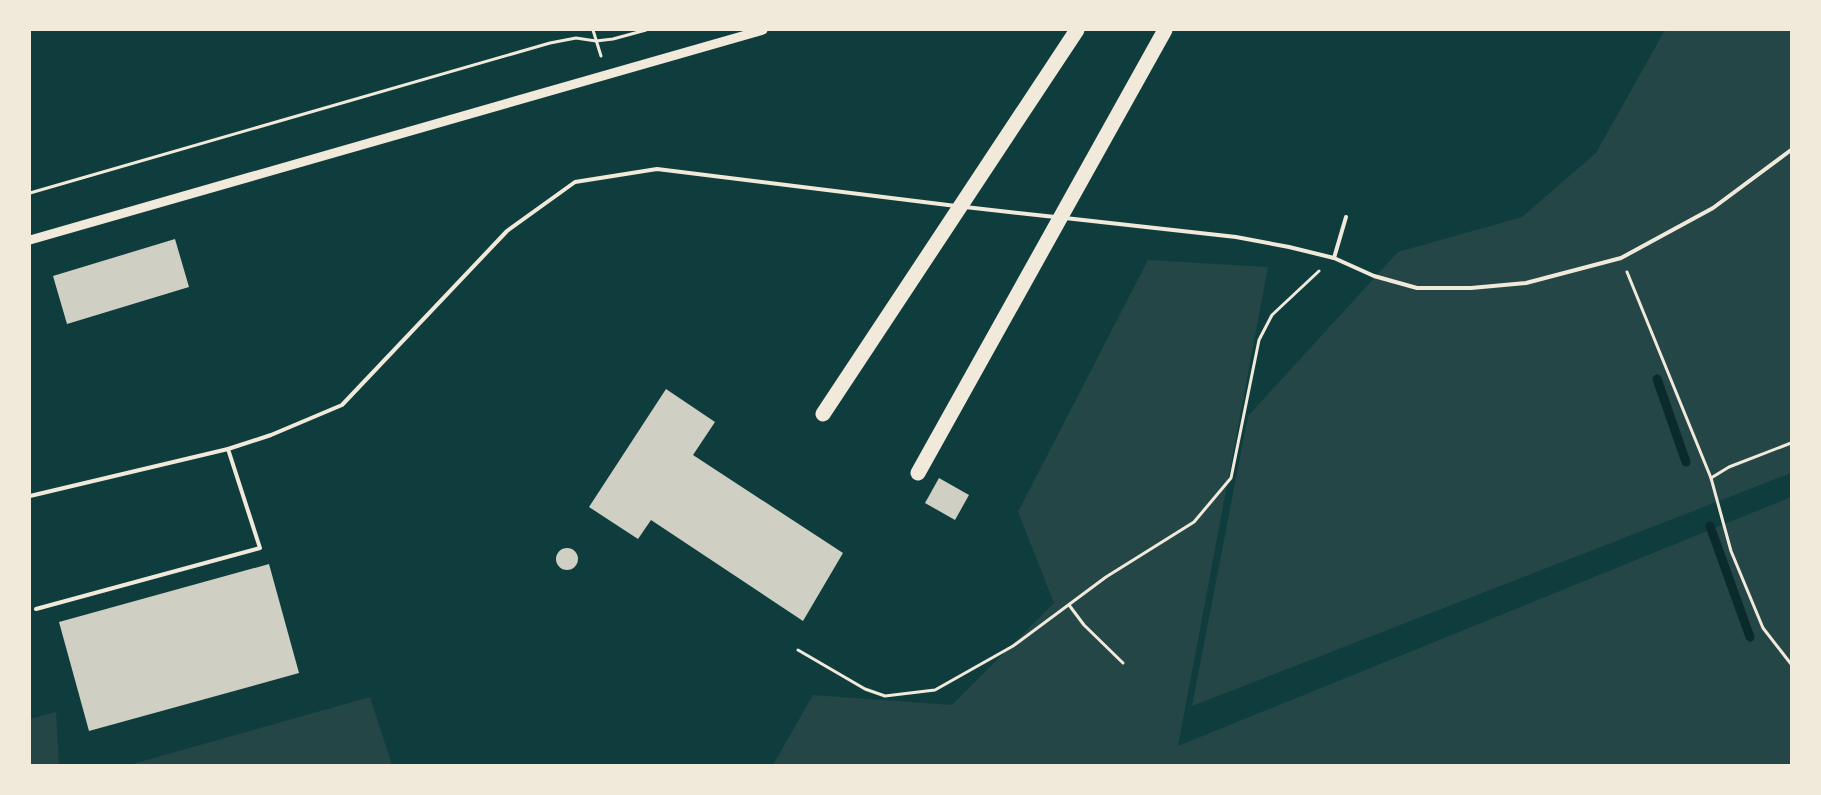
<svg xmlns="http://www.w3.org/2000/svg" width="1821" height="795" font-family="'Alegreya Sans',sans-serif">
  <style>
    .green { fill: #244646 }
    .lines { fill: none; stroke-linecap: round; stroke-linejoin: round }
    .stream { stroke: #0a2a2b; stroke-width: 9 }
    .building { fill: #cfcfc3 }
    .path { stroke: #f1e9da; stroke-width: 3 }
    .service { stroke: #f1e9da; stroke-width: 4 }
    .tertiary { stroke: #f1e9da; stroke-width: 9 }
    .motorway { stroke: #f1e9da; stroke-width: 15 }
  </style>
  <rect width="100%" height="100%" fill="#0f3d3e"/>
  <!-- green -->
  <g class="green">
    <path d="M1665,30H1791V473L1192,706L1248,416L1398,252L1522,217L1596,153Z"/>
    <path d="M1148,260L1268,267L1178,746L1791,497V765H773L813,695L952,705L1054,603L1018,512Z"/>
    <path d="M370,697L392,765H129Z"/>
    <path d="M56,712L59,765H30V719Z"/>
  </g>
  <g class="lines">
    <!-- stream -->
    <g class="stream">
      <path d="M1657,379L1686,462"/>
      <path d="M1710,526L1750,637"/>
    </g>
  </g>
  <!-- building -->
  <g class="building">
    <path d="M175,239L189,287L67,324L53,276Z"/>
    <path d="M666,389L715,422L693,455L843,553L803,621L651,520L638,539L589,507Z"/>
    <path d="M939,478L969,495L955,520L925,503Z"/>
    <circle cx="567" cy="559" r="11"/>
    <path d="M269,564L299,673L89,731L59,622Z"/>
  </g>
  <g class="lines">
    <!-- path -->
    <g class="path">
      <path d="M593,30L601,56"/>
      <path d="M30,193L550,43L576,38L596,41L613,39L646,30"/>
      <path d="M1627,272L1711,478L1731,551L1763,628L1791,664"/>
      <path d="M1711,478L1729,467L1791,443"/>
      <path d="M1069,605L1084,625L1123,663"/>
      <path d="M798,650L865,689L885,696L935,690L1013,646L1106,577L1194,522L1231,478L1259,340L1272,315L1319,271"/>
    </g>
    <!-- service -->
    <g class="service">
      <path d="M965,207L1055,217"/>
      <path d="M1065,218L1236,237L1289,247L1334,258L1374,276L1417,288H1471L1526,283L1621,258L1713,208L1791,150"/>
      <path d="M1334,258L1346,217"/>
      <path d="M30,496L228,449L271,435L342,405L507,231L575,182L657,169L956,206"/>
      <path d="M36,609L260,548L228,449"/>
    </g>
    <!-- tertiary -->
    <path class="tertiary" d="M30,240L763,30"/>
    <!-- motorway -->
    <g class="motorway">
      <path d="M823,414L1077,30"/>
      <path d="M918,473L1165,30"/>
    </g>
  </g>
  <!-- border -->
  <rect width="1821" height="795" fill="none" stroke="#f1e9da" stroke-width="62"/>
</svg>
